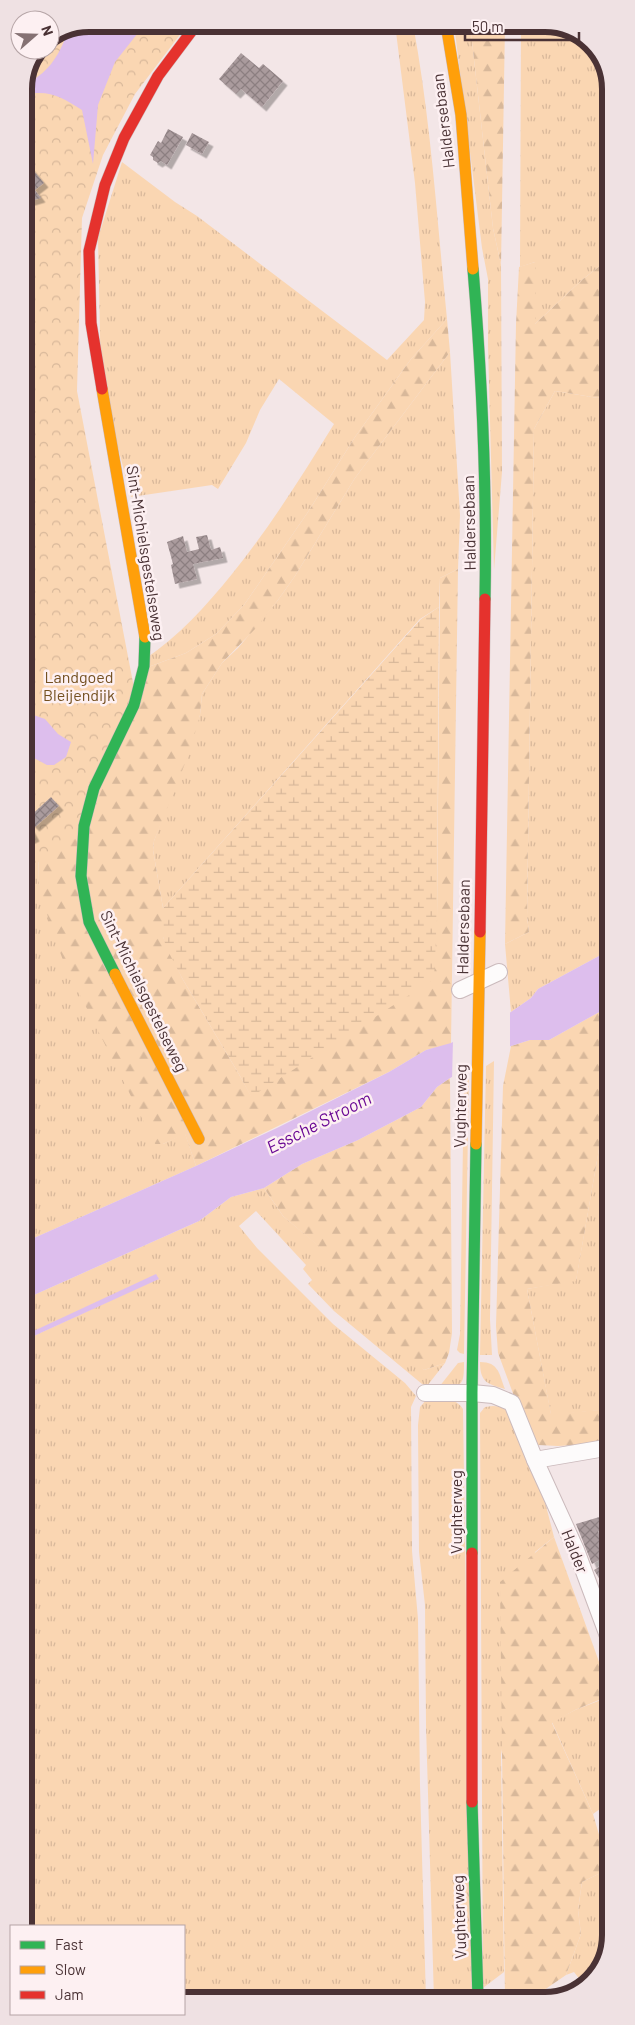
<svg xmlns="http://www.w3.org/2000/svg" width="635" height="2025" font-family="Barlow,sans-serif">
  <style>
    .grass { fill: url(#grass-tufts) }
    .forest { fill: url(#forest-firs) }
    .wetland { fill: url(#wetland-marsh) }
    .park { fill: url(#park-crowns) }
    .water { fill: #ddbeed }
    .pier { fill: #f3e6e7 }
    .building { fill: url(#building-cross-hatch); filter: url(#shadow) }
    .lines { fill: none; stroke-linecap: round; stroke-linejoin: round }
    .street-casing { stroke: #cbbabc; stroke-width: 18 }
    .fast-casing { stroke: #cbbabc; stroke-width: 12 }
    .slow-casing { stroke: #cbbabc; stroke-width: 12 }
    .jam-casing { stroke: #cbbabc; stroke-width: 12 }
    .street { stroke: #fdfbfb; stroke-width: 16 }
    .fast { stroke: #30b455; stroke-width: 11 }
    .slow { stroke: #ff9f0a; stroke-width: 11 }
    .jam { stroke: #e5322d; stroke-width: 11 }
    .labels { text-anchor: middle; stroke-width: 5; stroke-linejoin: round; paint-order: stroke }
    .street-label { font-size: 16px; fill: #4a3235; stroke: #fdf0f2 }
    .park-label { font-size: 16px; fill: #745020; stroke: #fdf0f2 }
    .water-label { font-size: 18px; font-style: italic; fill: #6a0894; stroke: #fdf0f2 }
    .rim { fill: none; stroke: #4a3235; stroke-width: 6 }
  </style>
  <defs>
    <pattern id="grass-tufts" width="24" height="20" patternUnits="userSpaceOnUse" patternTransform="scale(1.25)"><rect width="24" height="20" fill="#fad6b2"/><path d="M3 7l-1-3M5 7V3M7 7l1-3M15 17l-1-3M17 17v-4M19 17l1-3" fill="none" stroke="#d8b89a"/></pattern>
    <pattern id="forest-firs" width="22" height="20" patternUnits="userSpaceOnUse" patternTransform="scale(1.25)"><rect width="22" height="20" fill="#fad6b2"/><path d="M5 1l3.5 6h-7zM16 11l3.5 6h-7z" fill="#d8b89a"/></pattern>
    <pattern id="wetland-marsh" width="20" height="14" patternUnits="userSpaceOnUse" patternTransform="scale(1.25)"><rect width="20" height="14" fill="#fad6b2"/><path d="M1 5h8M5 5V1M11 12h8M15 12V8" fill="none" stroke="#d8b89a"/></pattern>
    <pattern id="park-crowns" width="20" height="18" patternUnits="userSpaceOnUse" patternTransform="scale(1.25)"><rect width="20" height="18" fill="#fad6b2"/><path d="M2 6a3 3 0 1 1 6 0M12 15a3 3 0 1 1 6 0" fill="none" stroke="#d8b89a"/></pattern>
    <pattern id="building-cross-hatch" width="8" height="8" patternUnits="userSpaceOnUse" patternTransform="scale(1.25)"><rect width="8" height="8" fill="#aa9b9d"/><path d="M0 0l8 8M0 8l8-8" fill="none" stroke="#8c7f81"/></pattern>
    <filter id="shadow"><feDropShadow dx="4.5" dy="4.5" stdDeviation="0" flood-color="#0004"/></filter>
  </defs>
  <rect width="100%" height="100%" fill="#f3e6e7"/>
  <!-- grass -->
  <g class="grass">
    <path d="M395,24H413C431,121 437,220 447,319L411,359L355,437L308,512L244,605L216,634L186,653L143,669L145,659C179,636 206,606 232,574C270,527 302,476 334,424L279,379L260,410L246,443L218,489L212,485L131,497L101,383L98,238L122,162L175,202L197,216L387,360L424,320L425,302L415,183Z"/>
    <path d="M454,24H470L493,228L501,265L502,472L494,570L488,346V279L482,248Z"/>
    <path d="M521,24H550L589,40L609,73V259L583,279L535,324V262L520,267Z"/>
    <path d="M450,352L460,515L458,569L440,578L439,607L420,619L163,908L153,850L154,841L200,715L202,694L222,663L238,648L278,600L295,576L355,478Z"/>
    <path d="M555,391L598,398L609,392L610,950L538,989L531,998L511,1012L505,944L529,932L527,917L534,429Z"/>
    <path d="M25,816L38,837L39,883L163,1144L185,1133L196,1166L25,1242Z"/>
    <path d="M494,1061L490,1319L492,1355H480L486,1066Z"/>
    <path d="M469,1075L464,1354L460,1353L457,1350L460,1334L464,1078Z"/>
    <path d="M610,1120L611,1409L551,1415L527,1289L576,1280L599,1149L608,1122Z"/>
    <path d="M264,1188L283,1216L331,1256L424,1370L445,1363L427,1386L422,1384L334,1311L308,1284L312,1280L303,1269L306,1265L256,1211L239,1226L257,1248L333,1324L405,1383L416,1396L411,1407L412,1551L418,1619L420,1785L426,2000L184,2001V1926H26L25,1340L159,1278L25,1335V1299L199,1221L231,1197Z"/>
    <path d="M464,1362C464,1385 463,1387 439,1387L458,1363Z"/>
    <path d="M480,1362C499,1362 499,1374 505,1389C487,1384 480,1382 480,1362Z"/>
    <path d="M427,1399C441,1399 455,1396 463,1409L472,1999L434,2000L426,1725L425,1605L419,1552L418,1425L420,1407Z"/>
    <path d="M493,1406L503,1407L508,1412L544,1498L554,1537L535,1552L501,1755L504,1972L483,1988L480,1413L485,1407Z"/>
    <path d="M611,1696V1801L593,1814L552,1722L575,1710Z"/>
    <path d="M611,1868V1936L597,1976L584,1985L574,1972L566,1975L581,1934L578,1910L582,1882Z"/>
  </g>
  <!-- forest -->
  <g class="forest">
    <path d="M470,24H505L501,265L493,228Z"/>
    <path d="M609,259V392L598,398L555,391L534,429L527,917L529,932L505,944L516,324L519,267L535,262V324L583,279Z"/>
    <path d="M447,319L450,352L355,478L295,576L278,600L256,628L222,663L202,694L200,715L190,751L154,841L153,850L163,908V937L182,978L240,1076L251,1096L437,919L440,578L458,569L451,1044L426,1050L389,1072L196,1166L185,1134L163,1144H155L65,965L51,929L39,883L38,837L143,669L186,653L216,634L244,605L308,512L355,437L411,359Z"/>
    <path d="M610,1006V1120L608,1122L599,1149L576,1281L527,1289L551,1414L611,1409V1443L558,1446L538,1445L514,1396L498,1353L496,1326L503,1086L511,1046L530,1040H549Z"/>
    <path d="M450,1078L452,1333L449,1353L445,1363L424,1370L356,1314L323,1281L330,1256L283,1216L264,1188L302,1164L358,1140L421,1107L437,1087Z"/>
    <path d="M554,1537L611,1695L575,1710L552,1723L593,1814L609,1869L582,1882L578,1910L581,1934L566,1975L531,1999H505L500,1582Z"/>
  </g>
  <!-- wetland -->
  <path class="wetland" d="M439,607L437,919L434,979L251,1097L240,1076L182,978L167,949L163,937V908L421,619Z"/>
  <!-- park -->
  <path class="park" d="M89,24H188L135,94L103,155L82,218L77,391L135,693L93,814L49,859L25,866L24,85L40,50H50V40Z"/>
  <!-- water -->
  <g class="water">
    <path d="M90,24H145L115,62L98,105L93,164L82,110C62,97 48,89 24,95V85C47,74 59,57 67,33Z"/>
    <path d="M25,712L45,719L58,734L71,742L66,757L54,765H47L32,757L25,748Z"/>
    <path d="M610,950V1006L549,1040H530L511,1046L450,1078L437,1087L421,1107L358,1140L302,1164L264,1188L231,1197L199,1221L25,1299V1242L196,1166L277,1128L389,1072L426,1050L451,1043L511,1012L531,998L538,989Z"/>
    <path d="M156,1274L159,1279L25,1340V1335Z"/>
  </g>
  <!-- pier -->
  <path class="pier" d="M510,1009V1049L452,1080L453,1040Z"/>
  <!-- building -->
  <g class="building">
    <path d="M241,53L259,68L263,64L283,81L262,107L241,89L236,94L219,79Z"/>
    <path d="M168,129L183,137L167,165L161,161L158,163L153,160V157L150,155L158,141L161,143Z"/>
    <path d="M192,133L209,142L202,154L186,145Z"/>
    <path d="M24,159L44,183L35,190L41,198L24,203V183L26,182L24,179Z"/>
    <path d="M207,535L211,550L220,547L223,558L193,564L197,579L175,584L171,565L173,564L167,542L183,536L187,552L199,549L196,537Z"/>
    <path d="M51,797L59,806L35,827L27,819Z"/>
    <path d="M25,818L35,837L25,842Z"/>
    <path d="M606,1515L608,1519L611,1517V1526L598,1531L599,1534L605,1535L611,1526L609,1538L611,1545L604,1548L607,1556L592,1564L576,1524Z"/>
    <path d="M611,1559V1597L605,1583H602L594,1570Z"/>
  </g>
  <g class="lines">
    <defs>
      <g id="street">
        <path d="M460,990L499,972"/>
        <path d="M425,1393H472L493,1395L512,1403L535,1460L576,1550L611,1644"/>
        <path d="M535,1460L611,1447"/>
      </g>
      <g id="fast">
        <path d="M473,269C482,378 487,489 485,599"/>
        <path d="M115,974L89,922L81,876L84,826L94,788L134,705L144,666L145,637"/>
        <path d="M472,1553V1393L476,1144"/>
        <path d="M472,1802L478,1999"/>
      </g>
      <g id="slow">
        <path d="M446,24L461,115L473,269"/>
        <path d="M102,389L145,637"/>
        <path d="M115,974L199,1139"/>
        <path d="M476,1144L480,932"/>
      </g>
      <g id="jam">
        <path d="M102,389L91,323L89,251L105,185L124,138L158,76L197,24"/>
        <path d="M480,932L485,599"/>
        <path d="M472,1553V1802"/>
      </g>
    </defs>
    <!-- street casing -->
    <use href="#street" class="street-casing"/>
    <!-- fast casing -->
    <use href="#fast" class="fast-casing"/>
    <!-- slow casing -->
    <use href="#slow" class="slow-casing"/>
    <!-- jam casing -->
    <use href="#jam" class="jam-casing"/>
    <!-- street -->
    <use href="#street" class="street"/>
    <!-- fast -->
    <use href="#fast" class="fast"/>
    <!-- slow -->
    <use href="#slow" class="slow"/>
    <!-- jam -->
    <use href="#jam" class="jam"/>
  </g>
  <g class="labels">
    <!-- street labels -->
    <g class="street-label">
      <text transform="translate(443 121) rotate(-97)" y="6">Haldersebaan</text>
      <text transform="translate(469 523) rotate(-91)" y="6">Haldersebaan</text>
      <text transform="translate(146 553) rotate(81)" y="6">Sint-Michielsgestelseweg</text>
      <text transform="translate(463 927) rotate(-89)" y="6">Haldersebaan</text>
      <text transform="translate(144 991) rotate(64)" y="6">Sint-Michielsgestelseweg</text>
      <text transform="translate(460 1106) rotate(-89)" y="6">Vughterweg</text>
      <text transform="translate(456 1512) rotate(-90)" y="6">Vughterweg</text>
      <text transform="translate(575 1551) rotate(68)" y="6">Halder</text>
      <text transform="translate(459 1917) rotate(-92)" y="6">Vughterweg</text>
    </g>
    <!-- park labels -->
    <g class="park-label">
      <text x="79" y="683">Landgoed<tspan x="79" dy="18">Bleijendijk</tspan></text>
    </g>
    <!-- water labels -->
    <g class="water-label">
      <text transform="translate(319 1123) rotate(-27)" y="6">Essche Stroom</text>
    </g>
  </g>
  <!-- crop -->
  <path d="M0 0H635V2025H0ZM89 32H545A57 57 0 0 1 602 89V1935A57 57 0 0 1 545 1992H89A57 57 0 0 1 32 1935V89A57 57 0 0 1 89 32Z" fill="#efe1e3" fill-rule="evenodd"/>
  <path class="rim" d="M89 32H545A57 57 0 0 1 602 89V1935A57 57 0 0 1 545 1992H89A57 57 0 0 1 32 1935V89A57 57 0 0 1 89 32Z"/>
  <!-- legend -->
  <rect x="10" y="1925" width="175" height="90" fill="#fdf0f2" stroke="#b5a4a6"/>
  <rect x="20" y="1941" width="25" height="8" fill="#30b455" stroke="#b5a4a6"/>
  <text x="55" y="1950" font-size="15" fill="#4a3235">Fast</text>
  <rect x="20" y="1966" width="25" height="8" fill="#ff9f0a" stroke="#b5a4a6"/>
  <text x="55" y="1975" font-size="15" fill="#4a3235">Slow</text>
  <rect x="20" y="1991" width="25" height="8" fill="#e5322d" stroke="#b5a4a6"/>
  <text x="55" y="2000" font-size="15" fill="#4a3235">Jam</text>
  <!-- north arrow -->
  <g transform="translate(35 35) rotate(70)"><circle r="24" fill="#fdf0f2" stroke="#b5a4a6"/>
  <path d="M0-4L9 19L0 12L-9 19Z" fill="#857173"/>
  <text y="-8" font-size="14" font-weight="bold" text-anchor="middle" fill="#4a3235">N</text>
  </g>
  <!-- scale -->
  <path d="M465 32v8h114v-8" fill="none" stroke="#4a3235" stroke-width="2.5"/>
  <text x="472" y="32" font-size="15" fill="#4a3235" stroke="#fdf0f2" stroke-width="4" paint-order="stroke">50 m</text>
</svg>
